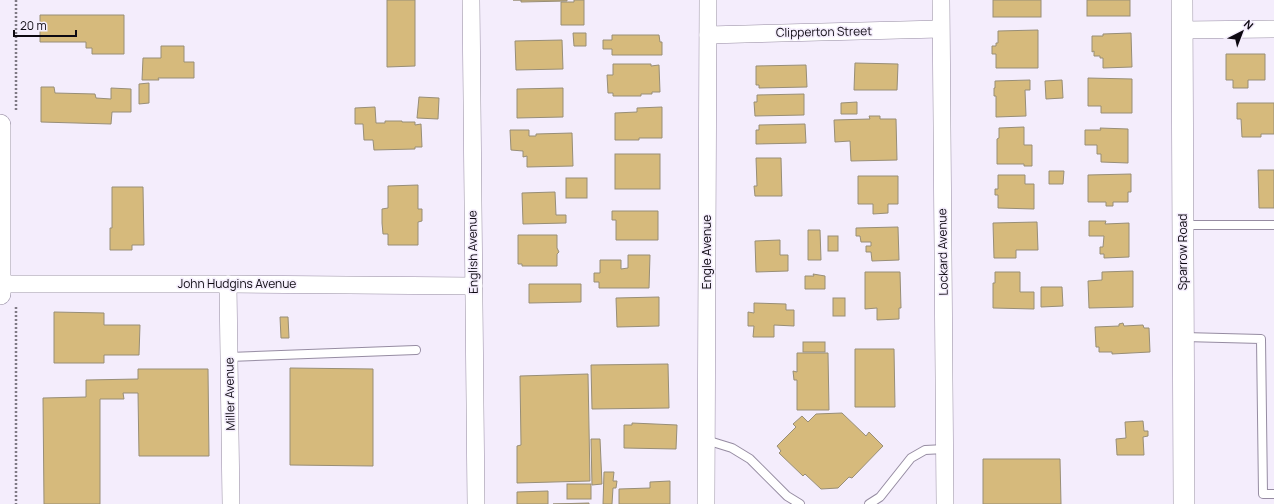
<svg xmlns="http://www.w3.org/2000/svg" width="1274" height="504" font-family="Manrope,sans-serif">
  <style>
    .building { fill: #d6ba7c; stroke: #988e77 }
    .lines { fill: none; stroke-linecap: round; stroke-linejoin: round }
    .service-casing { stroke: #968ca2; stroke-width: 10 }
    .minor-casing { stroke: #968ca2; stroke-width: 18 }
    .tertiary-casing { stroke: #968ca2; stroke-width: 22 }
    .path { stroke: #7f7a85; stroke-width: 2.5; stroke-dasharray: 2 2; stroke-linecap: butt }
    .service { stroke: #fff; stroke-width: 8 }
    .minor { stroke: #fff; stroke-width: 17 }
    .tertiary { stroke: #fff; stroke-width: 21 }
    .labels { text-anchor: middle; stroke-width: 3; stroke-linejoin: round; paint-order: stroke }
    .street-label { font-size: 12px; fill: #0d0911; stroke: #f4edfc }
  </style>
  <rect width="100%" height="100%" fill="#f4edfc"/>
  <!-- building -->
  <g class="building">
    <path d="M387,0H415V66L387,67Z"/>
    <path d="M513,0H567V1L521,2V0Z"/>
    <path d="M574,0H584V25H561V2H574Z"/>
    <rect x="993" y="0" width="48" height="17"/>
    <rect x="1087" y="0" width="43" height="16"/>
    <path d="M40,15H124V54H92V48H86V42H40Z"/>
    <path d="M1038,30V68H996V54H992V46H996V43H998V31Z"/>
    <path d="M573,33H586V46H574Z"/>
    <path d="M1131,33L1132,67L1103,68V58H1100V56H1094V51L1092,52V36H1103V34Z"/>
    <path d="M612,35H659L660,42H662V55H612V49H603V40H612Z"/>
    <path d="M562,40L563,69L516,70L515,41Z"/>
    <path d="M161,46H184V62H194V78H158L159,80H142L143,58H161Z"/>
    <path d="M1226,54H1265V80H1248V88H1233V80H1226Z"/>
    <path d="M855,63L898,64L897,90H854Z"/>
    <path d="M613,64H651V66L659,65L660,92H652V94H641V96H613V93H608L607,75H613Z"/>
    <path d="M806,65L807,87L759,88V85H756V66Z"/>
    <path d="M1088,78L1132,79V113H1101V106H1088Z"/>
    <path d="M1030,80V90H1025L1026,116L996,117V96H994V88H995V81Z"/>
    <path d="M1062,80L1063,98L1046,99L1045,81Z"/>
    <path d="M149,83V103L139,104V84Z"/>
    <path d="M41,87H54L55,93L95,94L96,98L111,99V88L131,89V112H112L111,124L41,122Z"/>
    <path d="M563,88V117L517,118V89Z"/>
    <path d="M804,94V115L755,116L754,102H757V95Z"/>
    <path d="M419,97L439,98L438,119L417,118Z"/>
    <path d="M857,102V114H841V103Z"/>
    <path d="M1237,103H1274V134H1261V137H1242L1241,119H1237Z"/>
    <path d="M375,107L376,123H385V121H402V122H415V125L421,124L422,147H415V149L374,150L373,140H364L363,124H355V108Z"/>
    <path d="M662,107V138H639V140H615V113L637,112V108Z"/>
    <path d="M869,116H880V119H896L897,160L851,161L850,141L835,142L834,120L870,119Z"/>
    <path d="M805,124L806,143L756,144V130H759V125Z"/>
    <path d="M1024,127V145H1032V166H1024V164H997V139L999,138V128Z"/>
    <path d="M1100,128L1128,129V163L1101,162V154H1097V145H1085V130H1101Z"/>
    <path d="M510,130H529V136H536V134L572,133L573,166L527,167V156L523,157V151L511,150Z"/>
    <rect x="615" y="154" width="45" height="35"/>
    <path d="M756,158H781L782,196H755L754,186H757Z"/>
    <path d="M1258,170H1274V208H1259Z"/>
    <path d="M1049,171H1064L1063,184H1049Z"/>
    <path d="M1131,174V192H1128V202H1113V206H1106V202H1088V175Z"/>
    <path d="M998,175H1025V184H1034V209L998,208V195H995V189H998Z"/>
    <path d="M858,176H898V204H888V213L873,214V204H858Z"/>
    <rect x="566" y="178" width="21" height="20"/>
    <path d="M418,185V209H422V221L418,222V245H388V234H383L382,223V209L388,208V186Z"/>
    <path d="M112,187H143L144,245H132V250H110V228H112Z"/>
    <path d="M555,192L556,215H566V223L523,224L522,193Z"/>
    <path d="M612,211H658V240H616V220H612Z"/>
    <path d="M1089,221H1106L1105,224L1129,223V257L1104,258V254H1100V247H1103L1104,236H1089Z"/>
    <path d="M1037,222L1038,250H1016V258H994L993,223Z"/>
    <path d="M898,227L899,260L872,261L871,252H866V246H871V242H861L860,236H856V228Z"/>
    <path d="M808,230H820L821,260H808Z"/>
    <path d="M518,235H557V248L559,252L557,254V266H522V264H518Z"/>
    <rect x="828" y="236" width="10" height="15"/>
    <path d="M780,240V255H788V271L756,272L755,241Z"/>
    <path d="M628,255H650L649,288H599V282H594V273H600V260H621V269L628,268Z"/>
    <path d="M1133,271V307L1089,308L1088,281L1102,280V272Z"/>
    <path d="M865,272H900L901,308H899V319L877,320V308L865,309Z"/>
    <path d="M995,272H1020V292H1034V309L993,308V283H995Z"/>
    <path d="M813,274L825,276V289H805V276H814Z"/>
    <path d="M529,284H581V302L529,303Z"/>
    <path d="M1041,287H1062L1063,306L1041,307Z"/>
    <path d="M659,297V326L617,327L616,298Z"/>
    <rect x="833" y="298" width="12" height="18"/>
    <path d="M754,303L786,304V310H794V326L774,325V337H753L754,326H748V312L754,313Z"/>
    <path d="M54,312L104,313V325H140L139,355H104V363H54Z"/>
    <path d="M280,317H288L289,338H281Z"/>
    <path d="M1123,323L1124,326L1143,325L1144,328H1149L1150,352L1112,354V352H1099V347H1096L1095,327L1119,326V324Z"/>
    <rect x="803" y="342" width="22" height="10"/>
    <path d="M855,349H894L895,407H855Z"/>
    <path d="M797,353H828L829,410H797V380H794L793,371L797,372Z"/>
    <path d="M668,364L669,408L592,409L591,365Z"/>
    <path d="M290,368L373,369V466L290,465Z"/>
    <path d="M138,369H208L209,456H139L138,393H123L124,399H100V504H44L43,398L86,397V380L138,379Z"/>
    <path d="M588,374L590,481L517,483V446L521,445L520,376Z"/>
    <path d="M842,413L866,436L869,432L883,446L852,478L849,477L838,488L821,489L805,474L803,476L779,453L781,451L777,446L796,427L793,424L802,416L808,422L816,414Z"/>
    <path d="M1143,421L1144,431H1148V436L1143,437L1144,455H1117L1116,439L1126,438L1125,422Z"/>
    <path d="M632,423L677,425L676,449L624,448V425H632Z"/>
    <path d="M591,439H600L602,484L592,485Z"/>
    <path d="M983,459H1060L1061,504H983Z"/>
    <path d="M604,472H614L613,481H617L616,488H613L612,504H603Z"/>
    <path d="M670,481V504H619V489L650,488V482Z"/>
    <rect x="567" y="484" width="24" height="15"/>
    <path d="M548,491V504H517V492Z"/>
    <path d="M589,503V504H553Z"/>
  </g>
  <g class="lines">
    <defs>
      <g id="service">
        <path d="M1184,225H1274"/>
        <path d="M1184,337L1261,339L1263,494H1274"/>
        <path d="M229,357L416,350"/>
        <path d="M706,440L732,448L750,459L787,496L800,504"/>
        <path d="M869,504L880,497L911,458L925,450L945,449"/>
      </g>
      <g id="minor">
        <path d="M471,0L476,504"/>
        <path d="M941,0L945,504"/>
        <path d="M1182,30L1274,29"/>
        <path d="M708,35L940,29"/>
        <path d="M0,284H228L474,286"/>
        <path d="M228,284L231,504"/>
        <path d="M706,504L708,0"/>
      </g>
      <g id="tertiary">
        <path d="M1182,0L1184,504"/>
        <path d="M0,125V294"/>
      </g>
    </defs>
    <!-- service casing -->
    <use href="#service" class="service-casing"/>
    <!-- minor casing -->
    <use href="#minor" class="minor-casing"/>
    <!-- tertiary casing -->
    <use href="#tertiary" class="tertiary-casing"/>
    <!-- path -->
    <g class="path">
      <path d="M16,0V112"/>
      <path d="M16,307V504"/>
    </g>
    <!-- service -->
    <use href="#service" class="service"/>
    <!-- minor -->
    <use href="#minor" class="minor"/>
    <!-- tertiary -->
    <use href="#tertiary" class="tertiary"/>
  </g>
  <g class="labels">
    <!-- street labels -->
    <g class="street-label">
      <text transform="translate(824 32) rotate(-1)" y="4">Clipperton Street</text>
      <text transform="translate(473 252) rotate(-91)" y="4">English Avenue</text>
      <text transform="translate(707 252) rotate(-90)" y="4">Engle Avenue</text>
      <text transform="translate(943 252) rotate(-91)" y="4">Lockard Avenue</text>
      <text transform="translate(1183 252) rotate(-90)" y="4">Sparrow Road</text>
      <text x="237" y="288">John Hudgins Avenue</text>
      <text transform="translate(230 394) rotate(-91)" y="4">Miller Avenue</text>
    </g>
  </g>
  <!-- north arrow -->
  <g transform="translate(1242 32) rotate(42)" stroke="#f4edfc" stroke-width="3" paint-order="stroke">
  <path d="M0-3L7 15L0 10L-7 15Z" fill="#0d0911"/>
  <text y="-6" font-size="11" font-weight="bold" text-anchor="middle" fill="#0d0911">N</text>
  </g>
  <!-- scale -->
  <path d="M14 30v6h62v-6" fill="none" stroke="#0d0911" stroke-width="2"/>
  <text x="20" y="30" font-size="12" fill="#0d0911" stroke="#f4edfc" stroke-width="3" paint-order="stroke">20 m</text>
</svg>
